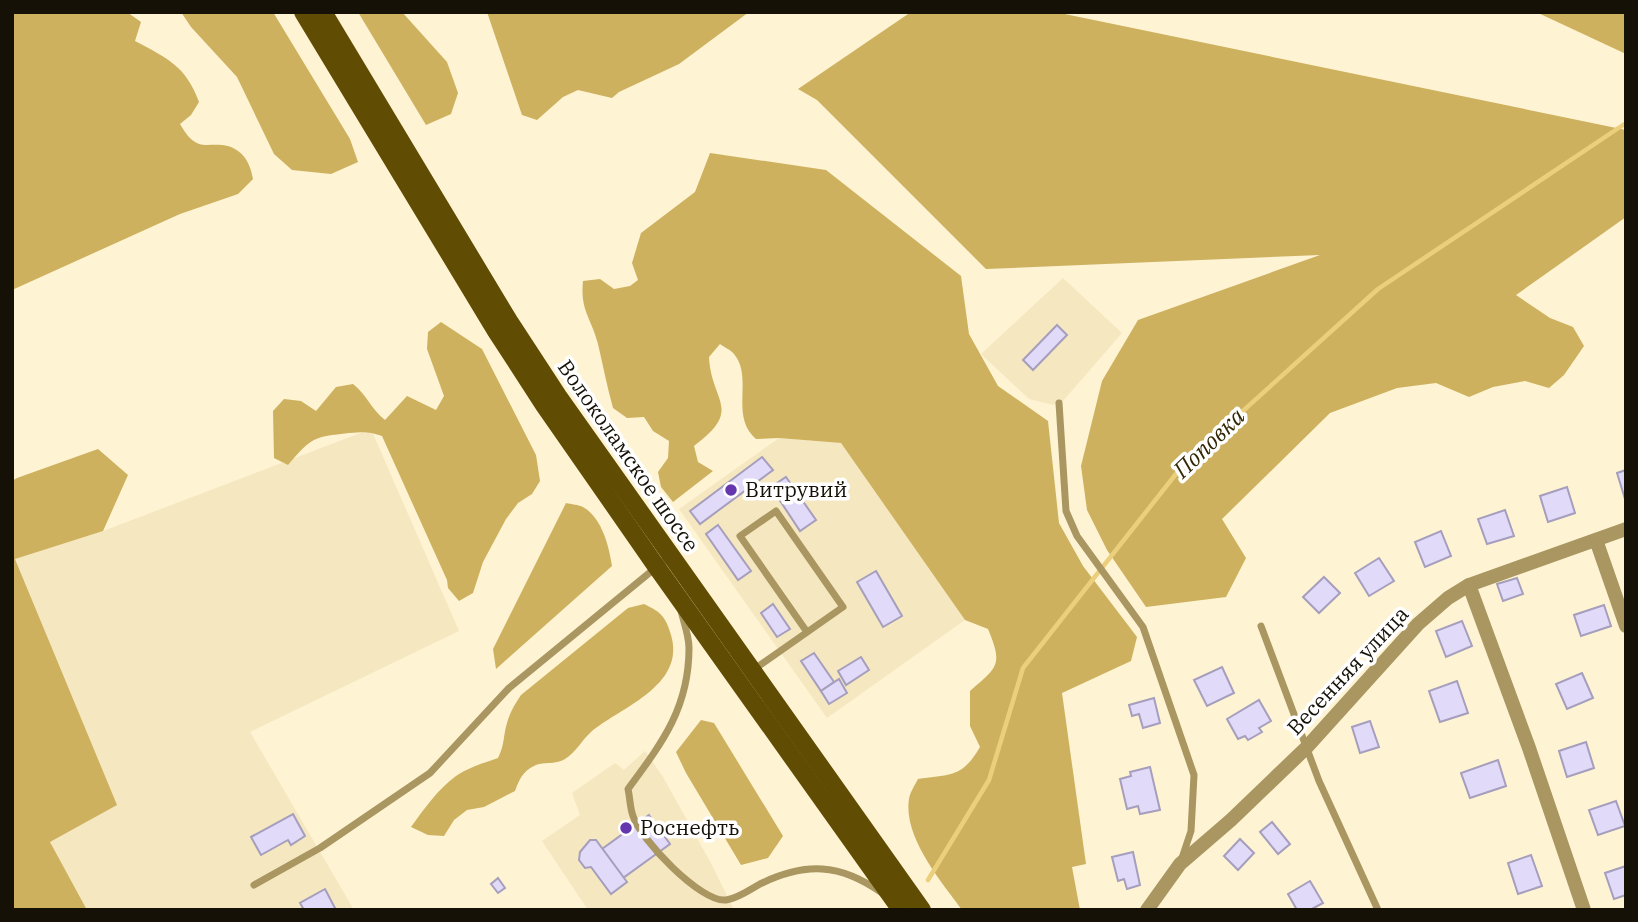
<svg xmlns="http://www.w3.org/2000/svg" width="1638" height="922" font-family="'IBM Plex Serif',serif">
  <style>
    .built { fill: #f5e7c0 }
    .forest { fill: #cdb15e }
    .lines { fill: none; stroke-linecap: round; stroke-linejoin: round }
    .stream { stroke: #eccf7c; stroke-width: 4.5 }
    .building { fill: #e1daf9; stroke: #a59ebc; stroke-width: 2 }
    .lane { stroke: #a99661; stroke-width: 7 }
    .street { stroke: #a99661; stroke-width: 14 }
    .primary { stroke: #604c03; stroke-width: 18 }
    .poi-dot { fill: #6437af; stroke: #fff; stroke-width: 2.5 }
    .labels { text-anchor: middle; stroke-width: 7; stroke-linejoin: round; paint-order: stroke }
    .street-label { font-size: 21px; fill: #151107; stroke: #fff }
    .poi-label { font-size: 21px; fill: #151107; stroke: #fff; text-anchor: start }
    .water-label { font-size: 23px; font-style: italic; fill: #332802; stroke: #fff }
  </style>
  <rect width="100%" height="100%" fill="#fef3d3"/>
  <!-- built -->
  <g class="built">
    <path d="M1063,278L1122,333L1063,401L1053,405L1029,399L981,354Z"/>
    <path d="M371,429L459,631L250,732L354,910H87L50,842L116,805L15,558L103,531Z"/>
    <path d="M779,438L841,443L965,620L827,718L679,509Z"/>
    <path d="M645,751L663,777L712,865L734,910H588L542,841L580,815L572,793L615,763L624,770Z"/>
  </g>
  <!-- forest -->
  <g class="forest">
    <path d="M12,12H127L141,22L135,41C167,58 186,66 199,102L191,115L180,124C185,132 189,140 199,144C206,146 214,144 222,145C241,147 250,161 253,179L238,194L180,214L12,290Z"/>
    <path d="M181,12H273L350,139L358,162L331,174L292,170L274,154L237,77L191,27Z"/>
    <path d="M358,12H402L447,62L458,93L451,114L426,125Z"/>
    <path d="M487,12H749L679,64L619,92L612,98L578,90L563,97L537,120L522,115Z"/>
    <path d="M911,12H1055L1626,130V217L1516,295L1550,318L1573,327L1584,346L1564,375L1549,388L1525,381L1493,387L1469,397L1436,383L1397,388L1330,413L1222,519L1246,558L1226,597L1146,607L1107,550L1087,510L1081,466L1102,381L1138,320L1320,255L986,269L817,100L798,89Z"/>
    <path d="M1536,12H1626V54Z"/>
    <path d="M710,153L826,170L961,276L969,334L998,386L1048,421L1059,523L1083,566L1137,637L1131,661L1062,693L1086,864L1072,867L1080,910H962C941,881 903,837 909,799C910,792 915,785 918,779C951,774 962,778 980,747L970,726V691C998,667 1003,665 988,629L965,620L841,443L779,438L756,439C729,416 754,378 734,354C731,350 724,347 720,344L709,357C711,402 744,409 694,446L698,462L713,471L673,502L661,487L658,472L668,458L669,441L653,431L644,417L627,418L613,408C607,387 603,365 598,344C591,317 580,311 583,281L600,279L614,289L630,286L638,280L632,263L641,233L695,192Z"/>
    <path d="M441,322L482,349L536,455L540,481L532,494L518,503L506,519L483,562L473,593L459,601L448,588L447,580L382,436C367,431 364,432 349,433C313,437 312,437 288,465L274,458L273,411L284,399L301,401L316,411L336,387L353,384C367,395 371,409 385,420L407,396L436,410L444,396L427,349L428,332Z"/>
    <path d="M98,449L128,475L103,531L15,559L117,805L50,842L87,910H12V481L17,478Z"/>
    <path d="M566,503C571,504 579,505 583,507C602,518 609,546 612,566L496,669L493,649Z"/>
    <path d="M644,604C661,612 666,617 671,635C686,686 621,707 591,732C582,740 576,752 565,759C556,765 543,761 534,766C523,771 519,780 515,791L484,807L467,810L454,820L444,836L428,835L411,827C424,809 438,789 456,776C469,767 484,763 498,758C505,744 503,736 507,723C510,712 515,704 521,695L628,608Z"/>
    <path d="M701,720L714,723L783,836L768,858L741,865L686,773L676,752Z"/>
  </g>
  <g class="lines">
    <!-- stream -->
    <path class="stream" d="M928,880L989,780L1023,668L1183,465L1378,289L1626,123"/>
  </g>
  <!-- building -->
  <g class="building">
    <path d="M1057,325L1067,335L1033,370L1023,360Z"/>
    <path d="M762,457L773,470L700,524L690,511Z"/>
    <path d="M1626,470V499H1625L1617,473Z"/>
    <path d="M786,477L816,520L800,531L771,487Z"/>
    <path d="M1567,487L1575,513L1548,522L1540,496Z"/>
    <path d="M1505,510L1514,536L1487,544L1478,519Z"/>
    <path d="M718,525L751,571L738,580L706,534Z"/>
    <path d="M1441,531L1451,556L1425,567L1415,542Z"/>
    <path d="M1379,558L1394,581L1369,596L1355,573Z"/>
    <path d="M876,571L902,616L883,627L857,582Z"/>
    <path d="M1324,577L1340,593L1319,613L1303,597Z"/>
    <path d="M1517,578L1523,594L1503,601L1497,584Z"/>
    <path d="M773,604L790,629L777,637L761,613Z"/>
    <path d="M1604,605L1611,626L1581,636L1574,615Z"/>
    <path d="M1462,621L1472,646L1446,657L1436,631Z"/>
    <path d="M814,653L834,682L821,691L801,661Z"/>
    <path d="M861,657L869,670L846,685L838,671Z"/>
    <path d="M1222,667L1234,693L1207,706L1194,680Z"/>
    <path d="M1582,673L1593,698L1567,709L1556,684Z"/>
    <path d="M839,679L847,693L829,704L821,691Z"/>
    <path d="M1457,681L1468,713L1440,722L1429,691Z"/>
    <path d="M1154,698L1160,723L1143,728L1139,714L1132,716L1129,705Z"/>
    <path d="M1259,700L1271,721L1259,728L1262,732L1248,740L1245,736L1238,739L1227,719Z"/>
    <path d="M1370,721L1379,747L1360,753L1352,727Z"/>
    <path d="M1586,742L1594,768L1567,777L1559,751Z"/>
    <path d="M1498,760L1506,786L1470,798L1461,773Z"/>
    <path d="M1150,767L1160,810L1140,814L1138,806L1127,809L1120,779L1131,776L1130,772Z"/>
    <path d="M1616,801L1625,826L1598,835L1589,810Z"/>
    <path d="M293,814L305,836L291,845L288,840L261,855L251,837Z"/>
    <path d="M649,815L670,844L623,878L602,849Z"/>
    <path d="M1272,822L1290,844L1278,854L1260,832Z"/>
    <path d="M1240,839L1254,853L1238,870L1224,856Z"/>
    <path d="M590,840H596L627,882L611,894L591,867L585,868L579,860L580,852Z"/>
    <path d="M1133,852L1140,885L1127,889L1124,879L1118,881L1112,857Z"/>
    <path d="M1531,855L1542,886L1518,894L1508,863Z"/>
    <path d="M1626,866V895L1614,899L1605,873Z"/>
    <path d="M498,878L505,888L498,893L491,884Z"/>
    <path d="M1310,881L1323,903L1310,910H1297L1288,894Z"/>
    <path d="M325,889L336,910H304L300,903Z"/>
  </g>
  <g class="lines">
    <!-- lane -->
    <g class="lane">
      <path d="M1059,403L1066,511L1077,536L1143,627L1194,775L1191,831L1182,858"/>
      <path d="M681,611C684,623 689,636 689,648C689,708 662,743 628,789C630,798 630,808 633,816C640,839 701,903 726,900C737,899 751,889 760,884C805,862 840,863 882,893"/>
      <path d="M1261,626L1319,781L1378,910"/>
      <path d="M753,670L843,607L776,511L740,536L807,632"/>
      <path d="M254,885L320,848L430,773L509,688L670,556"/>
    </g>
    <!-- street -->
    <g class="street">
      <path d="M1596,540L1626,626"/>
      <path d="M1469,585L1529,748L1584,910"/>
      <path d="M1147,910L1180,864L1231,820L1306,748L1418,624L1448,598L1469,585L1626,529"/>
    </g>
    <!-- primary -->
    <g class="primary">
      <path d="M303,12L496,331L544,405L656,566L901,910"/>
      <path d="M323,12L509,321L558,396L922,910"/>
    </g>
  </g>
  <!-- markers -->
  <g class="poi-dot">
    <circle cx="731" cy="490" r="7"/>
    <circle cx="626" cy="828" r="7"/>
  </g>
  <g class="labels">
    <!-- street labels -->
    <g class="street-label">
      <text transform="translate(628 456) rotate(55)" y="7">Волоколамское шоссе</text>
      <text transform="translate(1348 671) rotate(-47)" y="7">Весенняя улица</text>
    </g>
    <!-- poi labels -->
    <g class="poi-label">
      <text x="745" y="497">Витрувий</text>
      <text x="640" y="835">Роснефть</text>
    </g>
    <!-- water labels -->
    <g class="water-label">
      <text transform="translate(1209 443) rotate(-44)" y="8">Поповка</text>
    </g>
  </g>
  <!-- border -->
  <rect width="1638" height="922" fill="none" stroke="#151107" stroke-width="28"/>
</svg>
